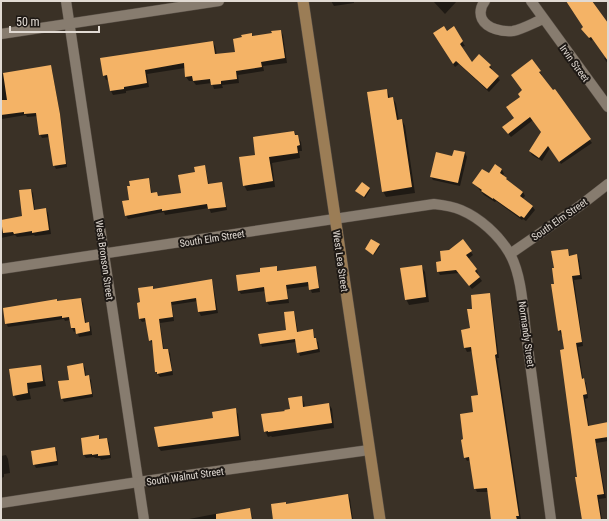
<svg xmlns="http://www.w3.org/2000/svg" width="609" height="521" font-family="'Roboto Condensed',sans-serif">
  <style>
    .shadow { fill: #0007 }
    .building { fill: #f4b366 }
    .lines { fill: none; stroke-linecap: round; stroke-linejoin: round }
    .minor-casing { stroke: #574e45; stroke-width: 11 }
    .secondary-casing { stroke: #574e45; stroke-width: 12 }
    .minor { stroke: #877c6f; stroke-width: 10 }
    .secondary { stroke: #9b7d56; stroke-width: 11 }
    .labels { text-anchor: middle; stroke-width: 4; stroke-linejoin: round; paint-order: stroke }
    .street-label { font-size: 10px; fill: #e1dad3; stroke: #1e1915 }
  </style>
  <rect width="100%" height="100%" fill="#3a3126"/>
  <!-- shadow -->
  <g class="shadow">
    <path d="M331,1H354V3L334,6Z"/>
    <path d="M433,1H457L445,14Z"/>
    <path d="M567,1H588L608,24V64L604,58L606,57L593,39L591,41L585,32L584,28Z"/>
    <path d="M453,28L465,46L461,47L472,64L490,66L492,69L491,71L500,80L489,92L459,64L455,67L435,34L446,32Z"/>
    <path d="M281,31L283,35L287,63L263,66L264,71L238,75L239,83L222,85L223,88L214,89L212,83L196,85L193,81H189L186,77L185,68L147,74L149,87L126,91V93L113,95L111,91L109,79L106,80L104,75L213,42L215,46L217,55L236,53L252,34L253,37L273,34Z"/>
    <path d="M532,60L542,75L541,76L592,143L561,164L550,148L542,161L532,155L530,151L542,133L533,120L511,137L505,130L515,118Z"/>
    <path d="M50,66L52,70L61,119L67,167L56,169L54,165L50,137L42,138L40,134L38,116L27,117L26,115L2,119L1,116V74Z"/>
    <path d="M387,90L390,98H393L396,104L399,121L402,120L405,126L415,193L386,197L383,191Z"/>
    <path d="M294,132L301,142L302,151H299L300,158L272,163L275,187L247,191L244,185L256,155Z"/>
    <path d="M465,153L467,157L460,186L433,180L431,177L453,157Z"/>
    <path d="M204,166L206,170L209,185L221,183L223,186L227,210L211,213L209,208L165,215L164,212L128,219L126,215L130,201L148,179L150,183L152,194L156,193L159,197L182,193L196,173Z"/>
    <path d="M495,166L502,170L504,174L502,176L508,182L523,192L525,196L522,199L532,206L535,210L526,221L523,219L522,220L496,201L495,202L484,195L474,183L489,175Z"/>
    <path d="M369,189L370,190L365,198L356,191Z"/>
    <path d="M31,190L33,193L35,211L46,209L48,213L51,234L35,236L34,235L17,237L15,235L1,238V221L23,217Z"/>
    <path d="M463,241L473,255L468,259L476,269L478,273L477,274L482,281L472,289L459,273L440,275L438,271L442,262L450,251Z"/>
    <path d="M379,245L380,246L374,255L366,249Z"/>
    <path d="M567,250L570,256L577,255L579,260L582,279L574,280L583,346L578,347L583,379L586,383L588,398L585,399L589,426L608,423V441L596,443L606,498L599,499L602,520H583L565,350L563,334L561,335L559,330L555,284V268Z"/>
    <path d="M421,266L425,272L429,302L409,305L406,299Z"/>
    <path d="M276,267L278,272L315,267L317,271L320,292L312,293L309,286L287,289L289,303L269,305L267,302L266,291L241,294L239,291L262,273Z"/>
    <path d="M211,280L213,284L218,313L201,316L199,312L198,301L172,305L174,321L160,323L164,350H168L170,353L173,375L160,377L156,372L153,344L150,340L147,321L142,322L140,319L142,303L152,287L154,290Z"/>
    <path d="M489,294L491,298L499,358H497L521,520H494L488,492H477L475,488L471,460L467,461L465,457V440L474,413L479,395L473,351L467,352L465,348L462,330L471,329L474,310Z"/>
    <path d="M81,299L83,303L86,323H89L91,327L92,335L79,337L77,331L74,332L72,328L70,320L65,321L64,319L8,327L6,323L57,302Z"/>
    <path d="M294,312L295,315L298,332L312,330L315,339L318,342L320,352L300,356L296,342L262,347L259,335L287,331Z"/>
    <path d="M83,364L85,368L86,377H89L91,380L93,397L64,402L62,398L70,380Z"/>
    <path d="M40,366L43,372L46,386L29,389L31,399L17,401L14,395Z"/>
    <path d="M301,397L304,402L305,408L329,404L332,409L334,428L272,437L271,436L268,437L265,431L286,412L291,410Z"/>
    <path d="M235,409L238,414L241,440L161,451L158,447Z"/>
    <path d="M98,436L100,440L107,439L109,443L111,458L101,460L100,458H95L94,457L86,458L84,455Z"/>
    <path d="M55,448L57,452L58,465L36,468L34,464Z"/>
    <path d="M6,455L8,459L10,473L4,474V477L1,478V456Z"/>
    <path d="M348,495L350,499L353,520H274L286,505Z"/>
    <path d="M250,509L253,520H184L220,513Z"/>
  </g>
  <!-- building -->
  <g class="building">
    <path d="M566,1H592L608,23V61L591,37L589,38L581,29L583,27Z"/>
    <path d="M444,26L447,31L454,26L463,41L460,44L472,62L479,54L491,65L489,67L499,76L487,89L456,61L453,64L433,33Z"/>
    <path d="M281,30L285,58L261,62L262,67L236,71L237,79L221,81V84L211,85L210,79L193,81L192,76L185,77L184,63L145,70L147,83L124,87V89L110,91L107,75L103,76L100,58L213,41L215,54L235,52L233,39L242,37L241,35L252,33V36L272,33L271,31Z"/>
    <path d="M532,59L541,71L539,72L553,90L555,89L591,139L559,162L548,146L539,158L529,151L541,132L530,117L508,134L502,127L514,118L506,107L520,97L518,94L522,90L511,75Z"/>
    <path d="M51,65L60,114L66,164L53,166L48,134L39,135L36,113L24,114V112L1,115V100H7L3,73Z"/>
    <path d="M387,89L388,98L393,97L397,120L402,119L412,187L382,192L367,92Z"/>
    <path d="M294,131L295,135H298L300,145L297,146L298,153L269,157L273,181L243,186L239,157L255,155L253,137Z"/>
    <path d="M454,150L465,152L458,183L430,177L436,152L452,156Z"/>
    <path d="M495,164L502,169L500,173L507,178L506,179L523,192L520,196L533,206L524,218L521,216L520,217L493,198V199L481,191L482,190L472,183L482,169L489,173Z"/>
    <path d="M205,165L208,184L222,182L226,207L208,209L207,204L162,211V209L125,216L122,201L129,200L127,186H130L129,181L149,178L151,193L157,192L158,196L181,193L178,175L195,172L194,167Z"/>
    <path d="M362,182L370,188L364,197L355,191Z"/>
    <path d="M31,189L34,210L46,208L49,230L32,233V231L14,234L13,232L3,233L1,220L22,216L19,190Z"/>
    <path d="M371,239L380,244L373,255L365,249Z"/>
    <path d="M463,239L472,251L466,255L477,269L475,271L480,277L469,286L456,270L437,272L436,262L441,261L440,251L449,250Z"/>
    <path d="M568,249L569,256L577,254L580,275L572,276L582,342L576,343L582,379L584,378L587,394L583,395L588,426L608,422V437L595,439L604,494L597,495L601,520H582L575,477H577L560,350L564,349L561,330L558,331L551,284H554L552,268H554L551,251Z"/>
    <path d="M422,265L426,297L405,300L400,268Z"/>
    <path d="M277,266V271L316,266L319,288L309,290L308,282L286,285L288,299L266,302L264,287L238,291L236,275L260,272V268Z"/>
    <path d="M212,279L216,310L198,312L196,298L171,302L173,317L159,319L163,349H168L172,371L157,374V372H155L152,340L149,341L145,318L139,319L137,303L140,302L138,288L153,286V289Z"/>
    <path d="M490,293L497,354L495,355L519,516H516L517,520H491L487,488L474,489L469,457L464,458L461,440L463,439L460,414L473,412L471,396L478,395L471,347L464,348L461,330L470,328L467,309H472L471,295Z"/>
    <path d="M81,298L85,323L89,322L90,331L76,334L75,328H71L69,317L62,318V316L5,324L3,308L57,299V301Z"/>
    <path d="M294,311L297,332L313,329L314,338H316L318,349L297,353L295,339L260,344L258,334L286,330L284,312Z"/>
    <path d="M83,363L85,376L89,375L92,394L61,399L58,381L69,380L67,366Z"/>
    <path d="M41,365L43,381L27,383L28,393L13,396L9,369Z"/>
    <path d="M302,396L303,407L329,403L332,423L268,432V431L264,432L261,414L285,411L284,410L290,409L288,398Z"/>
    <path d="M236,408L239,436L158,447L154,427L213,418L212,412Z"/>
    <path d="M99,435V439L107,438L110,455L98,456V454L92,455V454L83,455L81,438Z"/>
    <path d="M55,447L57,461L33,465L31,451Z"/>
    <path d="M348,494L352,520H273L271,504L286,502V504Z"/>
    <path d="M250,508L252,520H216V514Z"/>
  </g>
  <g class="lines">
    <defs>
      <g id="minor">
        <path d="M66,1L144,520"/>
        <path d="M485,1C481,6 479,12 482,19C487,29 503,32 513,31C523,29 533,23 543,19"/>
        <path d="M531,1L608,107"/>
        <path d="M1,34L219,1"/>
        <path d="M510,254L581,205L608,184"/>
        <path d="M1,269L434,204C443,205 452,206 461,210C480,218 499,235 510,254C522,276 523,309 526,333C535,396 543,458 551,520"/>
        <path d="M1,503L138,482L369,450"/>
      </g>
      <path id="secondary" d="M303,1L380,520"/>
    </defs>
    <!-- minor casing -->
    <use href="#minor" class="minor-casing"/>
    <!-- secondary casing -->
    <use href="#secondary" class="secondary-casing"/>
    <!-- minor -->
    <use href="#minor" class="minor"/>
    <!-- secondary -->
    <use href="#secondary" class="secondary"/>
  </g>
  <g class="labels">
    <!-- street labels -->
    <g class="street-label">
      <text transform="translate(575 63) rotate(54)" y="4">Irvin Street</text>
      <text transform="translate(559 219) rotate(-35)" y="4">South Elm Street</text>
      <text transform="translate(212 238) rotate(-9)" y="4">South Elm Street</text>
      <text transform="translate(105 260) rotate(82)" y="4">West Bronson Street</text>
      <text transform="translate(341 261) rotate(82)" y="4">West Lea Street</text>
      <text transform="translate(527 334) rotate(82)" y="4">Normandy Street</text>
      <text transform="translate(185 476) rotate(-8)" y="4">South Walnut Street</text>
    </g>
  </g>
  <!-- border -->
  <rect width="609" height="521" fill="none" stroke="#e1dad3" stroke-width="4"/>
  <!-- scale -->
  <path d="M10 26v6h89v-6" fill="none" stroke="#e1dad3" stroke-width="2"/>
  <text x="16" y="26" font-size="12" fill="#e1dad3" stroke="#1e1915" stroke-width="3" paint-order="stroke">50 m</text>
</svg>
